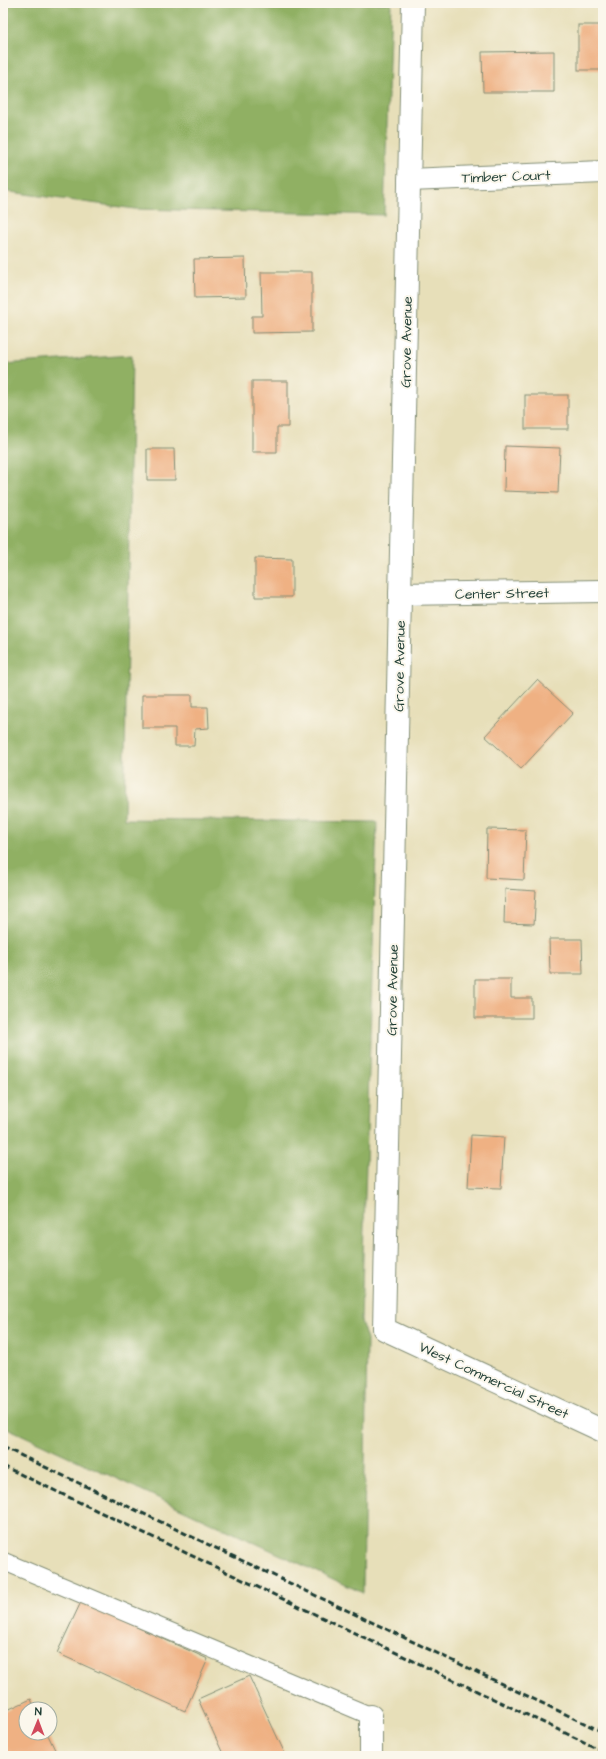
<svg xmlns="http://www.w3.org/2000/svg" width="606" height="1759" font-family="'Architects Daughter',sans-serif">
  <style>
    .forest { fill: #90b064; stroke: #58764c }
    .building { fill: #efb183 }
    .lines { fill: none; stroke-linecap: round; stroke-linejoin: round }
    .service-casing { stroke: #838e76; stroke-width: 19 }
    .minor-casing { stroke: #838e76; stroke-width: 24 }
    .service { stroke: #fff; stroke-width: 17 }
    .minor { stroke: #fff; stroke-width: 22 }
    .rail { stroke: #1f3d34; stroke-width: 3; stroke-dasharray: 6 3; stroke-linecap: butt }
    .labels { text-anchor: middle; stroke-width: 4; stroke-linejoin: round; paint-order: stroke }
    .street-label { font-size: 14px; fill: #1f3d34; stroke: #fbf7ec }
  </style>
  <rect width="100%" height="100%" fill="#fbf7ec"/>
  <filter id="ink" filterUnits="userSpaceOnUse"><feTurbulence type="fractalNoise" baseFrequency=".025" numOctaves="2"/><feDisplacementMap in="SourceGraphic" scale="8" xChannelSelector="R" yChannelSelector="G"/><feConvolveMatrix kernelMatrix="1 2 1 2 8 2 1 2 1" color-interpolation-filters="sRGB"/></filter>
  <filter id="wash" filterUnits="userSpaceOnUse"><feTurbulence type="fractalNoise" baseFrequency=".012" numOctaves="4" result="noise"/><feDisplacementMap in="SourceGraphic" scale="16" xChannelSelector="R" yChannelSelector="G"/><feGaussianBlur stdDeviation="0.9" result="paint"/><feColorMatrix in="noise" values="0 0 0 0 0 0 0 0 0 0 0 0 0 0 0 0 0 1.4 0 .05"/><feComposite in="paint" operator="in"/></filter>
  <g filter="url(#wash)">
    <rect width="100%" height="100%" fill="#e7dfb9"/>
    <!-- forest -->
    <g class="forest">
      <path d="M3,3H391L384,215L135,209L3,191Z"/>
      <path d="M132,355L124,819L377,822L361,1321L367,1340L363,1593L3,1426V364Z"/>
    </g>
    <g id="blocks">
      <!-- building -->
      <g class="building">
        <rect x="578" y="25" width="25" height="45"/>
        <path d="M554,51V92H483L482,52Z"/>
        <path d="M245,258L246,297L195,298L194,259Z"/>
        <path d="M261,272H312V332L252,333V316H262Z"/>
        <path d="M252,381H288V427H277V452H252Z"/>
        <rect x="525" y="395" width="43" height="34"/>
        <path d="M505,446L560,448L558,493L504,491Z"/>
        <path d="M147,449H174L175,480H147Z"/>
        <path d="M602,485H603V508H601Z"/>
        <path d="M255,558L292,559V597H255Z"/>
        <path d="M537,680L573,713L521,769L485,736Z"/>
        <path d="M142,695H192V707H208L209,728L195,729L194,746H175V728H142Z"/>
        <path d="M487,829L526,830L524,880L486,878Z"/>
        <path d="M505,889L536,891L534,924L504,923Z"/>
        <path d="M549,939H582L583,974H550Z"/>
        <path d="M475,979H511V998H532V1018H475Z"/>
        <path d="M471,1135L504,1137L501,1188L468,1187Z"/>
        <path d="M81,1602L208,1659L185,1711L57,1653Z"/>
        <path d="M249,1676L286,1756H224L198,1699Z"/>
        <path d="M31,1699L35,1709H26V1733H47L58,1756H3V1712Z"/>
      </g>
    </g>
  </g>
  <g filter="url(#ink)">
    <use href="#blocks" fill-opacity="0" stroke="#838e76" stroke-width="1"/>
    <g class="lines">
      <defs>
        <path id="service" d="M3,1561L371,1716"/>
        <g id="minor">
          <path d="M413,3L384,1329L603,1431"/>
          <path d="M409,180L603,172"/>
          <path d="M400,594L603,591"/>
          <path d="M371,1756V1716"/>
        </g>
      </defs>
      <!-- service casing -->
      <use href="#service" class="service-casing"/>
      <!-- minor casing -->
      <use href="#minor" class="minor-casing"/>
      <!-- service -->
      <use href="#service" class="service"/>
      <!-- minor -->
      <use href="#minor" class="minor"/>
      <!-- rail -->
      <g class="rail">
        <path d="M3,1447L603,1732"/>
        <path d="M3,1466L603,1751"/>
      </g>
    </g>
  </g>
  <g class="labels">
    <!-- street labels -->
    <g class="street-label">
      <text transform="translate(506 176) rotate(-2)" y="5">Timber Court</text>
      <text transform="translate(406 342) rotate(-89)" y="5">Grove Avenue</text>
      <text transform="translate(502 593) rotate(-1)" y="5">Center Street</text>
      <text transform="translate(399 666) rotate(-89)" y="5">Grove Avenue</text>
      <text transform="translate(392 990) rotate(-89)" y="5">Grove Avenue</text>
      <text transform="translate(494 1380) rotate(25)" y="5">West Commercial Street</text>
    </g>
  </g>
  <!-- margin -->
  <rect width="606" height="1759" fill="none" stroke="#fbf7ec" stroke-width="16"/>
  <!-- north arrow -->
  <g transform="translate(38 1721) rotate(1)"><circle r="19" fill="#fbf7ec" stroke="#a3ada2"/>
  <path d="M0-3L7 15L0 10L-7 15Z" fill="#d1495b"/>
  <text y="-6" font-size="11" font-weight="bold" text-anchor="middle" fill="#1f3d34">N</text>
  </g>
</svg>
